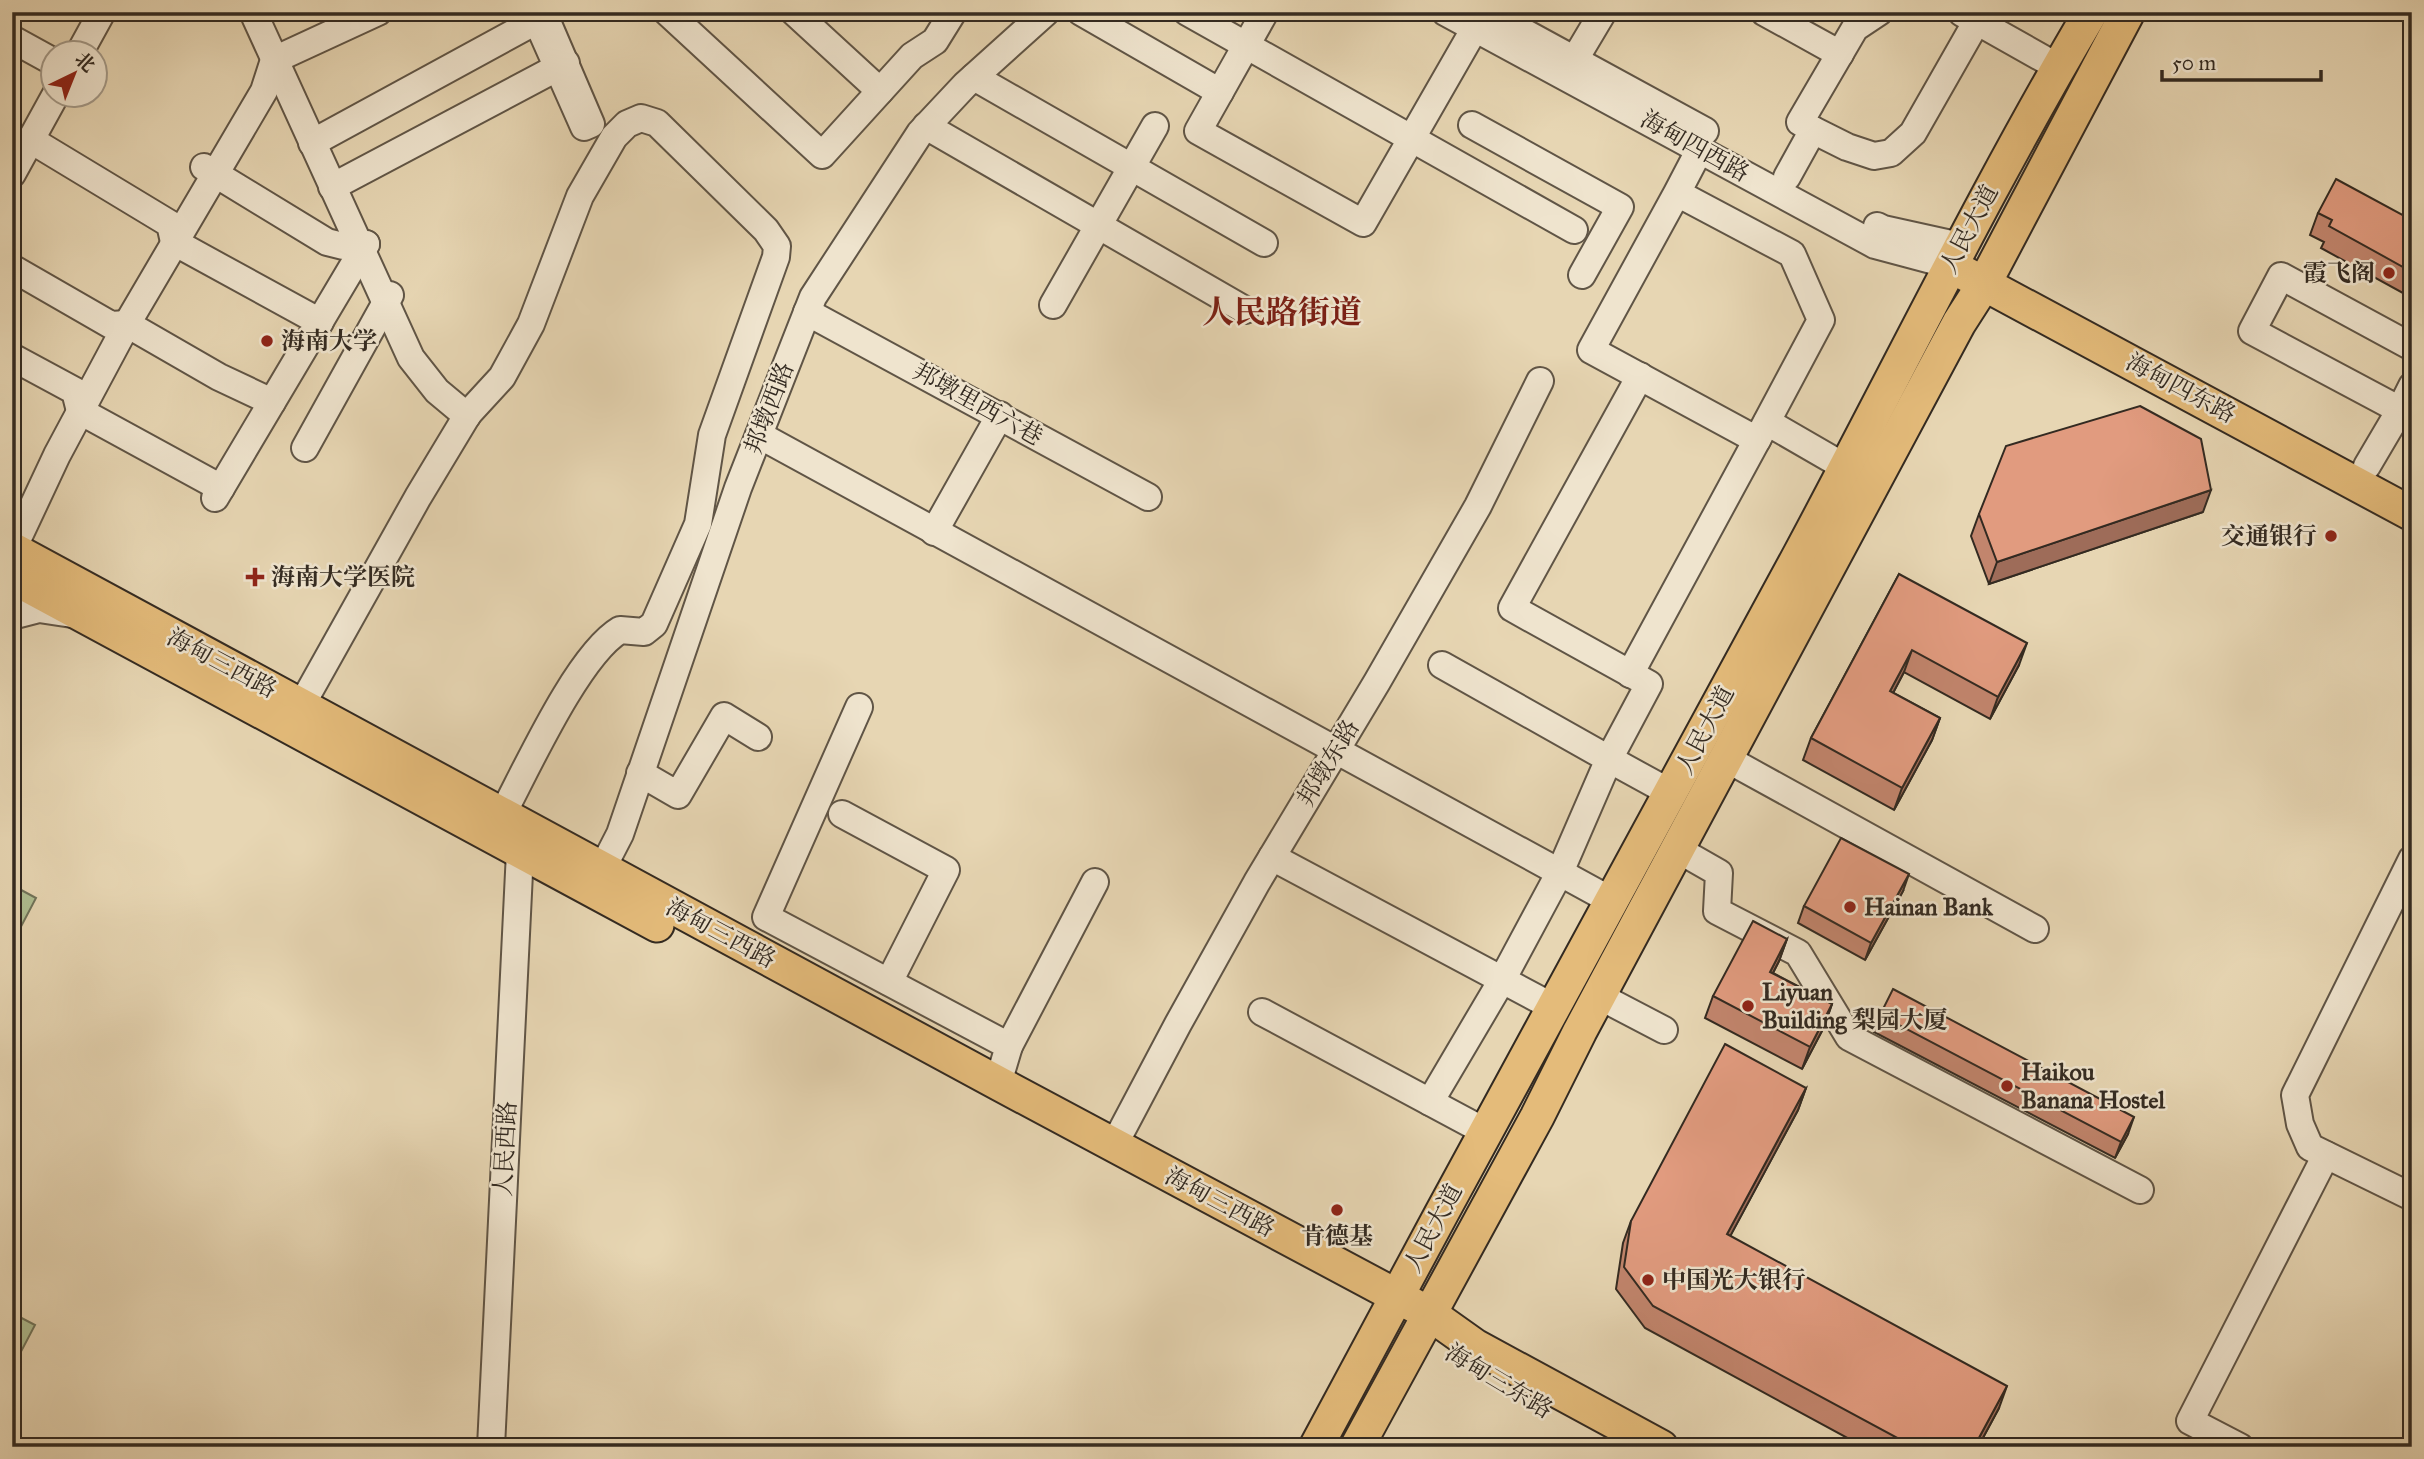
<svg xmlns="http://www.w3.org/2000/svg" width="2424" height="1459" font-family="'IM FELL Great Primer','Noto Serif SC',serif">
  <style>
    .pitch { fill: #afbf92; stroke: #71745a; stroke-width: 2 }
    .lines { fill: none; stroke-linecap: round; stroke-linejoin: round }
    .minor-casing { stroke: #605546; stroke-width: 30 }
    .major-casing { stroke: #332a21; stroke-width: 37 }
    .minor { stroke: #efe4ce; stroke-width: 26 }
    .major { stroke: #e4bb7a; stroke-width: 33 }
    .wall { fill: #c2856d; stroke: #332a21; stroke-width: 2 }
    .shaded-wall { fill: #9e6c59; stroke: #332a21; stroke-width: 2 }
    .building { fill: #e19b7f; stroke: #332a21; stroke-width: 2 }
    .poi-dot { fill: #8f2418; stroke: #efe4ce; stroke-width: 2.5 }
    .labels { text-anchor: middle; stroke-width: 5; stroke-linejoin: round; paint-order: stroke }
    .street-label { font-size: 24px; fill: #332a21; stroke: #efe4ce }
    .poi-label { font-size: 24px; font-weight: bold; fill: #332a21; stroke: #efe4ce; text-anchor: start }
    .district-label { font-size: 32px; font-weight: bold; fill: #7a1f14; stroke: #efe4ce }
  </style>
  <rect width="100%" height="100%" fill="#e7d6b3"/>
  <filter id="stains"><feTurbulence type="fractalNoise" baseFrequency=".00286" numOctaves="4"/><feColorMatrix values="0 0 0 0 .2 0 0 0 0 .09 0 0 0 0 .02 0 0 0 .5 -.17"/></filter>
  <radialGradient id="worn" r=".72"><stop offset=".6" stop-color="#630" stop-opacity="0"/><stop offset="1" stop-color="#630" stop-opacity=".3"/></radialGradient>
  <!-- pitch -->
  <g class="pitch">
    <path d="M12,885L36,898L15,938L12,936Z"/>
    <path d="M12,1313L35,1325L14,1365L12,1364Z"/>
  </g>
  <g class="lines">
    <defs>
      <g id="minor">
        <path d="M253,12L411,358L437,391L467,416"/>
        <path d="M533,12L584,127L591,124L543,12"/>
        <path d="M667,12L822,155L912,56L935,41L953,12"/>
        <path d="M794,12L880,91"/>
        <path d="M1081,12L1220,92"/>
        <path d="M1187,12L1574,230"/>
        <path d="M1265,12L1198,131L1363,223L1475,28"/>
        <path d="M1445,12L1875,245L1950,265"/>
        <path d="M1487,12L1705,131"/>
        <path d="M1764,12L1840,54"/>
        <path d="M1962,13L2058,67"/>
        <path d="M12,39L52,61"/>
        <path d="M80,52L102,12"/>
        <path d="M1575,59L1603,12"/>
        <path d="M974,77L1264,243"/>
        <path d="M1472,125L1620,207L1582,275"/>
        <path d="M926,126L1245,310"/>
        <path d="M1813,130L1847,147L1874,156L1891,153L1913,133L1982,12"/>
        <path d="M31,140L170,224L174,242L320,322"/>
        <path d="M312,143L545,16"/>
        <path d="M204,167L327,242L343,246L366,244"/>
        <path d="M12,174L56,94"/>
        <path d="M1787,177L1813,130L1800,122L1855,28L1879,12"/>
        <path d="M332,187L566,63"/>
        <path d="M1677,193L1591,350L1757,440L1821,320L1792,254L1677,193L1700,149"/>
        <path d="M1877,226L1883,229L1960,246"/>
        <path d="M12,268L111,325L127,324L219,377L272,402"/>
        <path d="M1053,305L1155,126"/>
        <path d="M807,312L1148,497"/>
        <path d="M2412,347L2281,276L2252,331L2400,410L2412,386"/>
        <path d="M12,357L75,391L80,411L221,488"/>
        <path d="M1640,376L1512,608L1649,684L1609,759L1671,793"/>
        <path d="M1767,422L1845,467"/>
        <path d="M759,435L1612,901"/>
        <path d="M305,448L390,295"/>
        <path d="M2367,466L2400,410L2412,416"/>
        <path d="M215,498L366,244"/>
        <path d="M934,532L1000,415"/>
        <path d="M12,551L57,455L127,324L264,91L274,60L378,12"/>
        <path d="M12,616L39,609L72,614"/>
        <path d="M1630,674L1758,438"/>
        <path d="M301,706L418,497L468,414L502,377L531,324L580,196L614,137L627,124L641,118L657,123L766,230L777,246L776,257L712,435L698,524L654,624L644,632L620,630C578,655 527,768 502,815"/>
        <path d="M859,707L766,917L1009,1046L998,1083"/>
        <path d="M1727,759L2035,929"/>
        <path d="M640,773L678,795L724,716L758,737"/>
        <path d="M842,814L946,870L889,982"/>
        <path d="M1677,849L1719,873L1717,911L1798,953L1849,1037L2140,1190"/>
        <path d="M1272,857L1555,1008"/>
        <path d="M2412,859L2295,1095L2300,1124L2310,1147L2412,1197"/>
        <path d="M602,869L620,834L738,488L813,297L920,133L965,85L1046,12"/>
        <path d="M1599,996L1664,1030"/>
        <path d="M1262,1012L1486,1132"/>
        <path d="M1009,1046L1095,882"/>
        <path d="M1430,1102L1502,980L1560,872L1609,759L1442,665"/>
        <path d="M1114,1145L1178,1024L1257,882L1377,682L1478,506L1540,381"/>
        <path d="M491,1447L520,852"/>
        <path d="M2240,1447L2190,1421L2326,1155"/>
      </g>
      <g id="major">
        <path d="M1964,273L2412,514"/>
        <path d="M12,549L998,1083L1430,1314L1475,1346L1661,1447"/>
        <path d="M12,577L657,925"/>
        <path d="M1316,1447C1475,1148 1640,852 1800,554C1897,373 1986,189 2091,12"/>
        <path d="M1357,1447L1537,1117L1580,1031L1959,323L1984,284L2128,12"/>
      </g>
    </defs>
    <!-- minor casing -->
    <use href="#minor" class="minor-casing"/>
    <!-- major casing -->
    <use href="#major" class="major-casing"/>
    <!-- minor -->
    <use href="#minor" class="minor"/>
    <!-- major -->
    <use href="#major" class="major"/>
  </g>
  <!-- wall -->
  <g class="wall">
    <path d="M2318,213L2412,220V298L2321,248L2324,242L2310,235Z"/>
    <path d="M2203,512L1989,584L1971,536L1979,514Z"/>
    <path d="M1899,574L2019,665L1990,719L1904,672L1893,693L1940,718L1932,740L1894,810L1803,760L1811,738Z"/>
    <path d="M1903,891L1865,960L1798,923L1804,906Z"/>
    <path d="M1787,939L1779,961L1773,973L1832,1004L1824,1027L1802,1069L1705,1018L1713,996Z"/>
    <path d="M1880,1015L2128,1134L2115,1158L1874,1032Z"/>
    <path d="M1806,1088L1798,1110L1730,1236L1999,1408L1978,1447H1864L1645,1328L1616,1289L1623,1243L1631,1221Z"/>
  </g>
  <!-- shaded-wall -->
  <g class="shaded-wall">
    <path d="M2211,490L2203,512L1989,584L1997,562Z"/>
    <path d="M2027,643L2019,665L1990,719L1998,697Z"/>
    <path d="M1912,650L1904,672L1882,714L1890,691Z"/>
    <path d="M1940,718L1932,740L1894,810L1902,788Z"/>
    <path d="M1909,874L1903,891L1865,960L1871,943Z"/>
    <path d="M1787,939L1779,961L1762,994L1770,972Z"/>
    <path d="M1832,1004L1824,1027L1802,1069L1810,1047Z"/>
    <path d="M1806,1088L1798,1110L1719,1257L1727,1234Z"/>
    <path d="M2134,1117L2128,1134L2115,1158L2121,1142Z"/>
    <path d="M2007,1386L1999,1408L1978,1447H1974Z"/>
  </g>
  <!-- building -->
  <g class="building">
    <path d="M2336,179L2412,220V272L2329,226L2332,220L2318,213Z"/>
    <path d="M2140,406L2201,439L2211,490L1997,562L1979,514L2006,446Z"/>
    <path d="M1899,574L2027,643L1998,697L1912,650L1890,691L1940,718L1902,788L1811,738Z"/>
    <path d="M1841,838L1909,874L1871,943L1804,906Z"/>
    <path d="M1753,921L1787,939L1770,972L1832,1004L1810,1047L1713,996Z"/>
    <path d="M1893,989L2134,1117L2121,1142L1880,1015Z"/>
    <path d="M1725,1044L1806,1088L1727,1234L2007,1386L1974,1447H1914L1653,1306L1624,1267L1631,1221Z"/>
  </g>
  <!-- markers -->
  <g class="poi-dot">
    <circle cx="2389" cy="273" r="7"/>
    <circle cx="267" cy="341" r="7"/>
    <circle cx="2331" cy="536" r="7"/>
    <path d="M251.5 566.5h7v7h7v7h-7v7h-7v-7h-7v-7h7z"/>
    <circle cx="1850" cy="907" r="7"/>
    <circle cx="1748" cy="1006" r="7"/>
    <circle cx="2007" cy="1086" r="7"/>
    <circle cx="1337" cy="1210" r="7"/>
    <circle cx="1648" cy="1280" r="7"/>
  </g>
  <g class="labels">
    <!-- street labels -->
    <g class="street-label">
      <text transform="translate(1695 146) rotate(29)" y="8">海甸四西路</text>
      <text transform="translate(1969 229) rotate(-62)" y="8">人民大道</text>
      <text transform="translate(2181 388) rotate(28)" y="8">海甸四东路</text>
      <text transform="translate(978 404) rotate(29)" y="8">邦墩里西六巷</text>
      <text transform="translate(769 408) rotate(-69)" y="8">邦墩西路</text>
      <text transform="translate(222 663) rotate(28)" y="8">海甸三西路</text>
      <text transform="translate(1705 730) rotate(-62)" y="8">人民大道</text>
      <text transform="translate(1328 763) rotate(-59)" y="8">邦墩东路</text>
      <text transform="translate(721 933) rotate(28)" y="8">海甸三西路</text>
      <text transform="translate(505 1149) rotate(-87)" y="8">人民西路</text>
      <text transform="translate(1220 1202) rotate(28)" y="8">海甸三西路</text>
      <text transform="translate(1433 1228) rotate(-62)" y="8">人民大道</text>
      <text transform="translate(1499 1381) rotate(31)" y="8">海甸三东路</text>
    </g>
    <!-- poi labels -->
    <g class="poi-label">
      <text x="2375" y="281" text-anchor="end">霞飞阁</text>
      <text x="281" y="349">海南大学</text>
      <text x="2317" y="544" text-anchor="end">交通银行</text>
      <text x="271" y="585">海南大学医院</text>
      <text x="1864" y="915">Hainan Bank</text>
      <text x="1762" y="1000">Liyuan<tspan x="1762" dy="28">Building 梨园大厦</tspan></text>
      <text x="2021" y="1080">Haikou<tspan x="2021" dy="28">Banana Hostel</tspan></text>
      <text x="1337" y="1244" text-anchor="middle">肯德基</text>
      <text x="1662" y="1288">中国光大银行</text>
    </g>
    <!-- district labels -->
    <g class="district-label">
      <text x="1282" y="323">人民路街道</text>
    </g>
  </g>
  <!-- margin -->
  <rect width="2424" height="1459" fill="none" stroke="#e7d6b3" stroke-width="42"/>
  <rect x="14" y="14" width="2396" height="1431" fill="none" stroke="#332a21" stroke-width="3.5"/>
  <rect x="21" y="21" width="2382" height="1417" fill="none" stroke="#332a21" stroke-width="2"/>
  <!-- north arrow -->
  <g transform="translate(74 74) rotate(43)"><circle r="33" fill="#efe4ce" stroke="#a49a89" stroke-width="2"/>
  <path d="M0-5L12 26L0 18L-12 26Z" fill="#8f2418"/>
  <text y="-10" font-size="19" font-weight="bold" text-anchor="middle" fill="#332a21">北</text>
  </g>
  <!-- scale -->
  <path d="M2162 70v10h159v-10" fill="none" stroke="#332a21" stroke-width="3.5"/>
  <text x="2172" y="70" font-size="21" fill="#332a21" stroke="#efe4ce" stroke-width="5" paint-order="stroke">50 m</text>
  <rect width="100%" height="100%" filter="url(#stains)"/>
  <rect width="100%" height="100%" fill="url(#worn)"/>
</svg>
